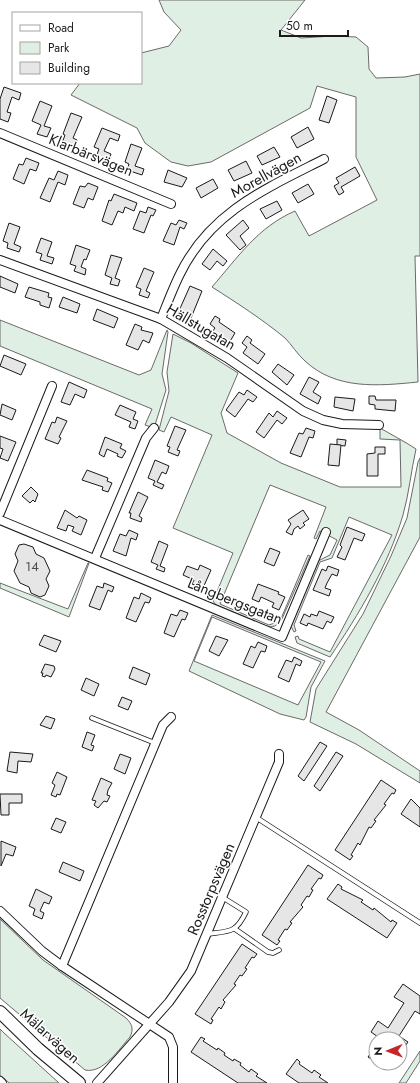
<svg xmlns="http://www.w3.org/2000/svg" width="420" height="1083" font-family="Jost,sans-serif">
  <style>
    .green { fill: #e0efe3; stroke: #6a6a6a; fill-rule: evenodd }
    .building { fill: #e6e6e6; stroke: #1a1a1a }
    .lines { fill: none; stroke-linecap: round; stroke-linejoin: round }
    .service-casing { stroke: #1a1a1a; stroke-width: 5.5 }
    .minor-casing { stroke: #1a1a1a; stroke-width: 10 }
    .secondary-casing { stroke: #1a1a1a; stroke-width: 14 }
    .service { stroke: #fff; stroke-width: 4 }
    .minor { stroke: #fff; stroke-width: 8 }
    .secondary { stroke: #fff; stroke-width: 12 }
    .labels { text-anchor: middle; stroke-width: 3; stroke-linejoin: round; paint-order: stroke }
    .number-label { font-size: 13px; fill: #4d4d4d }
    .street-label { font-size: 15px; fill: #1a1a1a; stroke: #fff }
  </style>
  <rect width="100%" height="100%" fill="#fff"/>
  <!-- green -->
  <g class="green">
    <path d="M159,0H305L281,30L301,38L333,36L356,37L368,47L369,69L376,78L405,77L420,74V256H415L418,382C378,386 336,390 305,361C297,354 292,345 285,338C262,319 237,303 212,287C238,257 258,227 295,211L309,236L377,200L356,157V97L317,86L310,108L211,162L188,166L171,162L145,143L137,128L71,95L80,83H141V53L169,46L181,30L164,12Z"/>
    <path d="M0,320L139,375L151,370L167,330L168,332L162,374L166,390L154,428L145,425L152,409L0,346Z"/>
    <path d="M173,334L191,343L238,373L221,413L227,433L281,463L340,487H401L400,440L380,439V428C392,435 404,441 416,449C411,471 409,494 403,515C388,566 359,614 330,657L297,643L295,637L298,636L299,639L330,652L392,535L349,517L332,558L320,562L294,625L296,631L294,632L291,626L318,561L330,555L337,540L320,531L316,539L314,538L326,507L270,485L220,604L269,625L280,621L308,555L310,556L281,621L275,626L269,627L216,605L213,601L233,553L173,528L212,435L171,417L164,432L159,430L169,391L167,372Z"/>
    <path d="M420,458V537L326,712L359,730L420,771V783L356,744L310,722L316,689L363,614L391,556L407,518L418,462Z"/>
    <path d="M88,563H89L69,617L0,588V583L68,609Z"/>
    <path d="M212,615L325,661L311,687L306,717L304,720L280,714L189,671ZM212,617L321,662L298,705L194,661Z"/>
    <path d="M0,919L43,960L126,1018C132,1024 134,1029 130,1037C119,1049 103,1074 85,1070L0,998Z"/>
    <path d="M0,1029L4,1033L59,1083H9L0,1075Z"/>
    <path d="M420,1051V1061L406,1083H399Z"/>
  </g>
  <!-- building -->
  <g class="building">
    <path d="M4,87L21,93L19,100L12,97L7,112L11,113L8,122L0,119V99Z"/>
    <path d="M327,96L337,100L329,123L319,120Z"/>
    <path d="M40,101L52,106L44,126L51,128L47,137L37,134L41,125L32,121Z"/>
    <path d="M71,113L82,117L73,138L77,140L74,148L62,143L65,135L63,134Z"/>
    <path d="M308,127L314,139L297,148L291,137Z"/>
    <path d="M102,128L120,135L118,141L110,138L104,151L111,154L108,162L96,157L99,149L94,147Z"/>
    <path d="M131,144L142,148L135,166L144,169L142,175L127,170L129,164L125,162Z"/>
    <path d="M274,147L280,157L262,165L257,156Z"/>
    <path d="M26,158L39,163L36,171L30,169L24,184L13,179L19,164L23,165Z"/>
    <path d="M246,161L252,173L234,181L228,170Z"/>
    <path d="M355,167L360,176L341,187L344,192L339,195L334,186L339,183L336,178Z"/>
    <path d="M168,170L187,178L182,187L164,182Z"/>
    <path d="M58,171L68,175L65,185L58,182L50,202L40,198L49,178L54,180Z"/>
    <path d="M213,179L218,188L201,198L196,188Z"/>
    <path d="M88,183L98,187L93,200L88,198L84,208L73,204L80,186L85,187Z"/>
    <path d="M308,184L314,194L298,203L292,193Z"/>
    <path d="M114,194L137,203L134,211L125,207L123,213L118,211L112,225L102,221L109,200L111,201Z"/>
    <path d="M277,201L282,210L266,219L260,209Z"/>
    <path d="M148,207L156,210L153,216L151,215L144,233L133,229L140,211L146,213Z"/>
    <path d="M179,220L187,223L184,229L180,227L174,245L163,241L171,223L176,225Z"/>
    <path d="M243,220L249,228L240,236L246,245L240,250L226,235Z"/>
    <path d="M9,223L20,227L14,244L21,247L19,252L7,248L8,243L3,241Z"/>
    <path d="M41,238L52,242L47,256L54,258L52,264L40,260L42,254L36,252Z"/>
    <path d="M76,245L90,250L86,260L84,259L81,267L86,269L85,275L74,271L76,266L70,264Z"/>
    <path d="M213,249L227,261L223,266L217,261L210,270L202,264Z"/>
    <path d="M111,255L122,258L115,278L120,280L118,286L110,284L112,278L105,275Z"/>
    <path d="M144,268L154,272L146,291L150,293L148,298L139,295L141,289L136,287Z"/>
    <path d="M0,276L18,284L15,293L0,287Z"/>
    <path d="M190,286L202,291L191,318L178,313Z"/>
    <path d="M29,287L49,293L48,297L52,298L49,308L40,305V302L25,297Z"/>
    <path d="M63,297L80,304L77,313L59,307Z"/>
    <path d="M97,309L118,318L114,328L93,320Z"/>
    <path d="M215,316L220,319L219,322L235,333L229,343L212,332L215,328L210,324Z"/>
    <path d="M135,324L142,327L141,330L153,333L149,343L143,340L138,350L126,345Z"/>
    <path d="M247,336L252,340L250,343L265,354L258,364L243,353L247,347L242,343Z"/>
    <path d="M4,355L26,364L21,375L0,366Z"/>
    <path d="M278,364L294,375L287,385L272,372Z"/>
    <path d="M309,377L319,382L313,392L321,397L318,404L300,394Z"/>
    <path d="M69,382L87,390L84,398L75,394L70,405L61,402Z"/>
    <path d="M247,390L257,397L253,402L248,399L235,417L226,410L239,392L244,395Z"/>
    <path d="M369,396H375L376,400H396L395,411L375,409V405L369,404Z"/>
    <path d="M335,397L355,399L353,411L334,407Z"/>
    <path d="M2,404L16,410L12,420L0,415Z"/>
    <path d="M120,405L136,412L133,419L138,421L135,429L129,427L131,422L115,415Z"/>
    <path d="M277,411L287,418L282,424L277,420L264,438L256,432L269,413L273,417Z"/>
    <path d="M57,417L67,421L59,437L61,438L58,444L45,439L52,422L55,423Z"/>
    <path d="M175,426L186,430L177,450L180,451L178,456L168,452L170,447L167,446Z"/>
    <path d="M306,428L315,431L313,438L309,437L301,457L290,453L299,433L303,434Z"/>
    <path d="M0,436L16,442L8,461L0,458L3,449L0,448Z"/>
    <path d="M105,437L122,444L120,448L126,451L122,458L117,456L118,454L107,449L104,457L99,454Z"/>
    <path d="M337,439L346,440L345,446L337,445Z"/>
    <path d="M330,444L341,445L339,466L328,465Z"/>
    <path d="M375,447H385V454H378V476H367V454L375,453Z"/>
    <path d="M155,460L169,466L166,474L162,472L157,482L164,485L162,489L153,485L155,481L148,478Z"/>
    <path d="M87,470L108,478L107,481L112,483L108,492L102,490L103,487L82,480Z"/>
    <path d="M31,487L38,494L35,502L33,500L30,503L22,496Z"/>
    <path d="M138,492L148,497L139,516L142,518L141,522L130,518L131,513H129Z"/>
    <path d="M65,510L77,518L79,516L87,520L81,535L72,531L74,527L68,525L66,531L57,528Z"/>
    <path d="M303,510L309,519L303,523L305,525L300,529L298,526L294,529L292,535L286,532L291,524L288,520Z"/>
    <path d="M347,527L365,534L362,541L354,538L345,560L337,557L342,547L340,545Z"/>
    <path d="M129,530L138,534L136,540L131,538L126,556L113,551L120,534L126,536Z"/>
    <path d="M159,541L168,545L160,566L165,568L164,572L156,569L158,565L151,562Z"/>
    <path d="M24,544L33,547L36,554L44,558L50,571L46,579L49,586L45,595L40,597L31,593L29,587L20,583L14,571L18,561L15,554L19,545Z"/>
    <path d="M270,548L280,552L274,566L264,562Z"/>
    <path d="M200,565L211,570L203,588L192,584L194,580L183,575L187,566L198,570Z"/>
    <path d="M328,566L339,570L337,576L332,574L327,583L325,588L331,590L329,596L313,590L322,569L326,571Z"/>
    <path d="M104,583L114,587L112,592L108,590L100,610L89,606L97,586L103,588Z"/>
    <path d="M258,584L279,592L278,594L285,597L279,610L272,607L274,603L261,597L259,602L252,599Z"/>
    <path d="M141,593L151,598L149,603L145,602L136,622L126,618L134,597L139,599Z"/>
    <path d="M180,610L188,613L185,620L182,619L174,637L164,633L171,614L177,616Z"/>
    <path d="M319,611L334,617L331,623L327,621L323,629L308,623L307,626L300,623L304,614L310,617L311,614L317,616Z"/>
    <path d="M44,635L61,641L56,652L39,645Z"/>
    <path d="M216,636L228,640L219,656L209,651Z"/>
    <path d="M258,642L267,646L265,652L261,651L253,668L243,664L251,646L255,648Z"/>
    <path d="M294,657L302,661L300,666L296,664L289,682L278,677L286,660L292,662Z"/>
    <path d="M45,664L54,666L55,669L51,677L46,675L45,677L42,676L43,673H41Z"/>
    <path d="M133,667L150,674L146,685L129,678Z"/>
    <path d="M86,678L99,684L94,696L81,690Z"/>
    <path d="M122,697L132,701L128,710L118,706Z"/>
    <path d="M46,716L55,719L51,729L40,725Z"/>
    <path d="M87,732L95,735L91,745L94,746L92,751L82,747Z"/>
    <path d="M320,742L327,746L304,781L298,776Z"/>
    <path d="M10,752L33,754L31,762L18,761L17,773L7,771Z"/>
    <path d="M336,752L343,756L320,791L314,786Z"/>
    <path d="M120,754L131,758L125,774L114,769Z"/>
    <path d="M57,772L67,777L60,795L57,794L56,797L51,795L55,785L52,783Z"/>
    <path d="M101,778L112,783L108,790L107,795L110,796L107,802L104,801L98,808L94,805L96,801L92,800Z"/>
    <path d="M381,780L396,790L394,794L392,793L384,804L386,805L374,820L376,821L371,828L369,827L360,845L358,843L351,855L353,856L350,860L335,850Z"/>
    <path d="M0,794H22V803H9V815H1Z"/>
    <path d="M411,799L420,808V827L401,814Z"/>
    <path d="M56,818L66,822L61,833L51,829Z"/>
    <path d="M1,841L16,847L13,856L6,854L1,866Z"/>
    <path d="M63,862L84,871L80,881L59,872Z"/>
    <path d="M308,865L323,875L321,879L319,878L311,889L313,890L309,897L307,896L301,905L303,907L290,922L292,923L287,930L285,929L278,940L280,941L277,945L262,935Z"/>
    <path d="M338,884L342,887L341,889L363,900L361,902L373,910L374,908L391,922L392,920L397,923L387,938L327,899Z"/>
    <path d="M36,889L52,897L49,904L44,902L40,911L44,913L42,919L33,915L35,909L29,906Z"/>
    <path d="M242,944L257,954L254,958L252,957L245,968L247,969L242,976L240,975L234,984L236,985L223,1000L225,1002L221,1009L219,1007L211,1019L213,1020L211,1024L195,1014Z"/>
    <path d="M403,984L420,996V1014L415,1011L399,1036L408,1042L401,1052L400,1039H381L371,1032L378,1021L388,1028L404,1003L394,997Z"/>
    <path d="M201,1037L205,1039L203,1041L217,1050L218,1048L225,1053L224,1055L233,1061L234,1059L241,1063L240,1065L249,1072L251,1069L258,1074L256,1076L267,1083H238L191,1052Z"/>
    <path d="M376,1046V1062L368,1057Z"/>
    <path d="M297,1059L300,1062L299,1064L312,1073L314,1070L321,1075L319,1077L328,1083H299L286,1074Z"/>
  </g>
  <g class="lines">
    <defs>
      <g id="service">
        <path d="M92,718L155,743"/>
        <path d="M257,818L420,923"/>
        <path d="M235,929L268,952L273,953L279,950"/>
        <path d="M208,934C230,931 236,933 246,912L222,897"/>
      </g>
      <g id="minor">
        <path d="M0,133L171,204"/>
        <path d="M0,260L161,319L227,358L303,411L323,420L342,424L379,425"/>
        <path d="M161,319C167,304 173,288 180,274C210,212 267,188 324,159"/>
        <path d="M0,513L52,386"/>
        <path d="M0,520L282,637L326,532"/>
        <path d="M95,558L146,438L154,428"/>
        <path d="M0,911L42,951L62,966L169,1037L173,1047V1083"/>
        <path d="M62,966L163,725L171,717"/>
        <path d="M0,1081L2,1083"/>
        <path d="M97,1083L169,1002L191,971L279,762V754"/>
      </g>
      <path id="secondary" d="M0,1012L38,1049L79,1083"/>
    </defs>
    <!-- service casing -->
    <use href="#service" class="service-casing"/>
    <!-- minor casing -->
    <use href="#minor" class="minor-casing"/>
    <!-- secondary casing -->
    <use href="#secondary" class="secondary-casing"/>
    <!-- service -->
    <use href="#service" class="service"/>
    <!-- minor -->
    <use href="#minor" class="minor"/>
    <!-- secondary -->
    <use href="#secondary" class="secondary"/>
  </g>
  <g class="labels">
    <!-- number labels -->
    <g class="number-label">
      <text x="32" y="571">14</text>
    </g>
    <!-- street labels -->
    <g class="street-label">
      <text transform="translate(91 155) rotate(22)" y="5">Klarbärsvägen</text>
      <text transform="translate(266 175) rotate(-29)" y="5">Morellvägen</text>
      <text transform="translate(201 327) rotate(30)" y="5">Hällstugatan</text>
      <text transform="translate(235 601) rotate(22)" y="5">Långbergsgatan</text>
      <text transform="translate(211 889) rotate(-67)" y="5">Rosstorpsvägen</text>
      <text transform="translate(50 1036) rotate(42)" y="5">Mälarvägen</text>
    </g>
  </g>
  <!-- legend -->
  <rect x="12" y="12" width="130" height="72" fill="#ffffff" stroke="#a3a3a3"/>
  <rect x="20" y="25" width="20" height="6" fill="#ffffff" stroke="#a3a3a3"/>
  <text x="48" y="32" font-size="12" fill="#1a1a1a">Road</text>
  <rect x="20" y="42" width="20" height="12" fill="#e0efe3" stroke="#a3a3a3"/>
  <text x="48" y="52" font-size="12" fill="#1a1a1a">Park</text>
  <rect x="20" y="62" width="20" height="12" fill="#e6e6e6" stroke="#a3a3a3"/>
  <text x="48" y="72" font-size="12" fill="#1a1a1a">Building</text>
  <!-- north arrow -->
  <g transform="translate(388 1051) rotate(269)"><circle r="19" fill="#ffffff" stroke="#a3a3a3"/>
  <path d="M0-3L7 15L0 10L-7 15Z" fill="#c62828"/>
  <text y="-6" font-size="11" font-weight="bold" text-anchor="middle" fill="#1a1a1a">N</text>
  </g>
  <!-- scale -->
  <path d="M280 30v6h68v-6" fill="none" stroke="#1a1a1a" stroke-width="2"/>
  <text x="286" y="30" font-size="12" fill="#1a1a1a" stroke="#ffffff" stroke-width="3" paint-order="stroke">50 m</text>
</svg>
